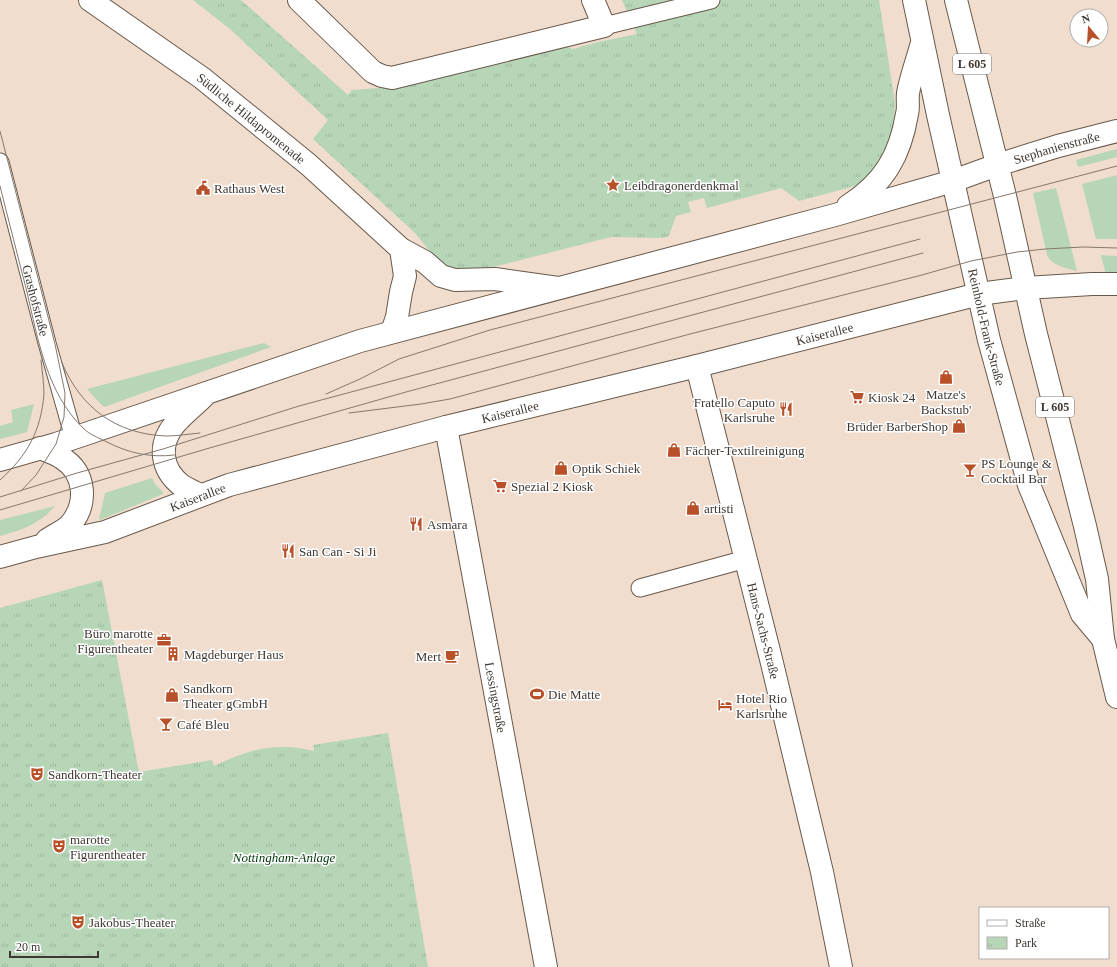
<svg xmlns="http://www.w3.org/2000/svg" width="1117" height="967" font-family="Georgia,serif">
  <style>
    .grass { fill: #b7d6b8 }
    .park { fill: url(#park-tufts) }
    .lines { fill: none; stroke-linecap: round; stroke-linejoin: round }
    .lane-casing { stroke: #69594b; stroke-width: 19 }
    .street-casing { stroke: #69594b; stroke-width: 24 }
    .secondary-casing { stroke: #69594b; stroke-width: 24 }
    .primary-casing { stroke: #69594b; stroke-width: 24 }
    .lane { stroke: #fff; stroke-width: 17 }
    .street { stroke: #fff; stroke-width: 22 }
    .secondary { stroke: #fff; stroke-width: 22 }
    .primary { stroke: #fff; stroke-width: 22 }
    .tram { stroke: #85786e; stroke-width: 1 }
    .labels { text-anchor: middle; stroke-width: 3; stroke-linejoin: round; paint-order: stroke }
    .shield { fill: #fff; stroke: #79736f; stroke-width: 1 }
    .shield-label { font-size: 12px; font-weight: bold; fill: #3f3731 }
    .street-label { font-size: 13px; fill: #3f3731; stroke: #fff }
    .poi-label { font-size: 13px; fill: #3f3731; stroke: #fff; text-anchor: start }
    .park-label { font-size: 13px; font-style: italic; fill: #00370a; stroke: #fff }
  </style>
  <defs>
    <pattern id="park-tufts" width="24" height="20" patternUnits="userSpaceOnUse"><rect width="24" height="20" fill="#b7d6b8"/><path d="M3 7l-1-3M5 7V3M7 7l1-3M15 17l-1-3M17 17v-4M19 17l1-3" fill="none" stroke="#9eb89f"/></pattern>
  </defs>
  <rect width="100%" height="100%" fill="#f0ddcd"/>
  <!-- grass -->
  <g class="grass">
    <path d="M1117,149V157L1078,167L1076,160Z"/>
    <path d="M1117,175V239H1096L1082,184Z"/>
    <path d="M1056,188L1077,271C1066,268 1052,266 1047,255L1033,193Z"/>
    <path d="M1101,255L1117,256V274L1106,275Z"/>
    <path d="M264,343L271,347L104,407L93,396L87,389Z"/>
    <path d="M34,404L27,432L0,439V426L13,422L11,410Z"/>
    <path d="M152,478L155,484L163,492V494L100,520L99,518L101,511L105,493Z"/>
    <path d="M55,506C40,524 22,530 0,536V520Z"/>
  </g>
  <!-- park -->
  <g class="park">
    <path d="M193,0H241L348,95L352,90L378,88L559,44L573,49L598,42L637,34L622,0H879L895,103L894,124L889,141L880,163L869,177L855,186L799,201L781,188L707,208L704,198L688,202L691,212L676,216L669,236L662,238L611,237L493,267L478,273L458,272L436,259L415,233L313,139L328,120L230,29Z"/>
    <path d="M102,580L139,772L212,760L214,766C237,755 260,746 286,747C295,747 305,749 314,751L313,745L388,733L428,967H0V608Z"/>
  </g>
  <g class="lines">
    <defs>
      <g id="lane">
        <path d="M604,26L711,0"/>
        <path id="s1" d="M0,162L47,343L74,438"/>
        <path d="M640,588L746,559"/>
      </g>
      <g id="street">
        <path id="s2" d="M90,0L202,78L309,165L401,249L425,262L441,276L455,280L495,279L558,288"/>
        <path d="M299,0L373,72L382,76L392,78L604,26L593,0"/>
        <path d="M392,332L397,317L401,292L405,276L401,249"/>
        <path id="s3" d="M697,366L771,659L822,872L841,967"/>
        <path id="s4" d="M446,427L546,967"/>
      </g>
      <g id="secondary">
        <path id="s5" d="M997,165L1058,146L1117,131"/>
        <path d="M1025,288L1092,284H1117"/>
      </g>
      <g id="primary">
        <path id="s6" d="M914,0L938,115L989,340L1029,485L1082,614L1103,639"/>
        <path d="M956,0L1005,196L1036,334L1085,526L1097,579L1103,639L1117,697"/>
        <path d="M848,206C884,183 900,156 907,114C909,107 907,100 908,93C911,77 917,61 921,46"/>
        <path d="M40,448C47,451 55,453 62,458C86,473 88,504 70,525C64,531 54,535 47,540"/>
        <path d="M0,460L56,444L360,341L835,215L953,181L997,165"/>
        <path d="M200,495C194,492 187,489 181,485C161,469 158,445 174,425C182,415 194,406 203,397"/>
        <path id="s7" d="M0,557L36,547L105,532L229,485L446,427L697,366L979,294L1025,288"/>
      </g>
    </defs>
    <!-- lane casing -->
    <use href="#lane" class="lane-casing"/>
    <!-- street casing -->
    <use href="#street" class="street-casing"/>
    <!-- secondary casing -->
    <use href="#secondary" class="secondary-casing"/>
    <!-- primary casing -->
    <use href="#primary" class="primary-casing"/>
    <!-- lane -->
    <use href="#lane" class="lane"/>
    <!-- street -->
    <use href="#street" class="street"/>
    <!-- secondary -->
    <use href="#secondary" class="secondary"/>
    <!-- primary -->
    <use href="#primary" class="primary"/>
    <!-- tram -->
    <g class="tram">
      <path d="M0,131L55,344L65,393L64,417L56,444L36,475L21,491"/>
      <path d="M0,186C9,222 18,257 27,292C38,340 47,393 83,428C90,435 99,438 107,442C128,453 151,458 174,455"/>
      <path d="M62,363C81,408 116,434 166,436C178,436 189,434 200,433"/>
      <path d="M326,394L360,379L399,359L490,330L1117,166"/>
      <path d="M349,413L421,404L450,399L690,334L922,275L971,261L1017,252L1045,249L1083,247L1117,248"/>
      <path d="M0,480C27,456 41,431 44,394C44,383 42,371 41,360"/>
      <path d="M0,497L77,473L163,449L299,406L920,239"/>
      <path d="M0,510L206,449L406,392L923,253"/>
    </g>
  </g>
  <!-- icons -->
  <defs>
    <symbol id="sight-bare" viewBox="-9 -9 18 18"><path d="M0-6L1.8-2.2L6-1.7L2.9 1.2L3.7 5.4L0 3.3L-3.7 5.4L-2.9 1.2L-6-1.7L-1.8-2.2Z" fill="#b85129" stroke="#fff" stroke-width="2.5" paint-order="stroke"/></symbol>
    <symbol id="civic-bare" viewBox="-9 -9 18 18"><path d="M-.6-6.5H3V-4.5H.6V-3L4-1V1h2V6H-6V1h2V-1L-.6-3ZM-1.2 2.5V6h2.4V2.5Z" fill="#b85129" stroke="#fff" stroke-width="2.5" paint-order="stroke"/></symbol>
    <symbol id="shop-bare" viewBox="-9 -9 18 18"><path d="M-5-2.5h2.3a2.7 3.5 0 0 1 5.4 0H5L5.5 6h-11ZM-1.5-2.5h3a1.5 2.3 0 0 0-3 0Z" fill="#b85129" stroke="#fff" stroke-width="2.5" paint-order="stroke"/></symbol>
    <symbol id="supermarket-bare" viewBox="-9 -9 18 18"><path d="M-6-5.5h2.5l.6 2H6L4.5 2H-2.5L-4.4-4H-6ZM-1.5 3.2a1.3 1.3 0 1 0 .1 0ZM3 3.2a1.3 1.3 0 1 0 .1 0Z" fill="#b85129" stroke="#fff" stroke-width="2.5" paint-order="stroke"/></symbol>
    <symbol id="restaurant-bare" viewBox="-9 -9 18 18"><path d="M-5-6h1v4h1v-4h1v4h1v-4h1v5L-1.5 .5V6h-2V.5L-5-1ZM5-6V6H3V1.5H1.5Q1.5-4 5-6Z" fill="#b85129" stroke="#fff" stroke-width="2.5" paint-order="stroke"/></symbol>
    <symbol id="bar-bare" viewBox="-9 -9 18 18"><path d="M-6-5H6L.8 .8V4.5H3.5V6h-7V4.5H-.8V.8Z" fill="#b85129" stroke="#fff" stroke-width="2.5" paint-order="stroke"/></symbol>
    <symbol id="office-bare" viewBox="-9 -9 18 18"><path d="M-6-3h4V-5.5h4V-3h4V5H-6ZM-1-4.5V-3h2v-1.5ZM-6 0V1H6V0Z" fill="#b85129" stroke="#fff" stroke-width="2.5" paint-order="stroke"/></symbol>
    <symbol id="building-bare" viewBox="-9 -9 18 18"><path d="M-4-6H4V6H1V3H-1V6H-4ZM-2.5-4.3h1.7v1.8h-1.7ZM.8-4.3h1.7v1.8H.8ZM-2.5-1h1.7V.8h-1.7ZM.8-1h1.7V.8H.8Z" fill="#b85129" stroke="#fff" stroke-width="2.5" paint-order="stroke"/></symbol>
    <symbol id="cafe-bare" viewBox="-9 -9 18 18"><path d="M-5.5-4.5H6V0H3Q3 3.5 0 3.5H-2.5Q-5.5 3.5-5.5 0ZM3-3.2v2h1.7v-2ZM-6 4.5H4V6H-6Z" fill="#b85129" stroke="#fff" stroke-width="2.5" paint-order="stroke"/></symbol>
    <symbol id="stadium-bare" viewBox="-9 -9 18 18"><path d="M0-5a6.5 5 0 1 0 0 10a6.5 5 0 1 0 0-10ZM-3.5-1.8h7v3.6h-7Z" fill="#b85129" stroke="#fff" stroke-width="2.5" paint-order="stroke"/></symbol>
    <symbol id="hotel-bare" viewBox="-9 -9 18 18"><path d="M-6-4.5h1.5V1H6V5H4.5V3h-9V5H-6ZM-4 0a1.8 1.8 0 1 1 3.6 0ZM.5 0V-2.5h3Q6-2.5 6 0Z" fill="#b85129" stroke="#fff" stroke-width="2.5" paint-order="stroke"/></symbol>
    <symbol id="theatre-bare" viewBox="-9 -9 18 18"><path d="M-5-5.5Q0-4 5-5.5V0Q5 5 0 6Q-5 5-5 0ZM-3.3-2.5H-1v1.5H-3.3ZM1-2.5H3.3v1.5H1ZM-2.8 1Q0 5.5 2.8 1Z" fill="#b85129" stroke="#fff" stroke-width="2.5" paint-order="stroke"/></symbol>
  </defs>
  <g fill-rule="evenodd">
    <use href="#sight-bare" x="603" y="175" width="20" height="20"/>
    <use href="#civic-bare" x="193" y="178" width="20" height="20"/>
    <use href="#shop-bare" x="936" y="367" width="20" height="20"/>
    <use href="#supermarket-bare" x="847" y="387" width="20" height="20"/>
    <use href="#restaurant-bare" x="776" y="399" width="20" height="20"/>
    <use href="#shop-bare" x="949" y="416" width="20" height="20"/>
    <use href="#shop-bare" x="664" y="440" width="20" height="20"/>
    <use href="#shop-bare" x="551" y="458" width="20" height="20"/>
    <use href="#bar-bare" x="960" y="460" width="20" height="20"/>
    <use href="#supermarket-bare" x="490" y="476" width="20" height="20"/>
    <use href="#shop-bare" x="683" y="498" width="20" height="20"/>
    <use href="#restaurant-bare" x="406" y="514" width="20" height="20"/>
    <use href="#restaurant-bare" x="278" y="541" width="20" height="20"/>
    <use href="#office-bare" x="154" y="630" width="20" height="20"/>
    <use href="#building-bare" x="163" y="644" width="20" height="20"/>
    <use href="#cafe-bare" x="442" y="646" width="20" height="20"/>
    <use href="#stadium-bare" x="527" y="684" width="20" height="20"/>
    <use href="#shop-bare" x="162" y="685" width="20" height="20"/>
    <use href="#hotel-bare" x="715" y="695" width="20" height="20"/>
    <use href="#bar-bare" x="156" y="714" width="20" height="20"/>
    <use href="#theatre-bare" x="27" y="764" width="20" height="20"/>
    <use href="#theatre-bare" x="49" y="836" width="20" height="20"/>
    <use href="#theatre-bare" x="68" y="912" width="20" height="20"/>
  </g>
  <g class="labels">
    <!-- shield labels -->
    <g class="shield">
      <rect x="953" y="54" width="38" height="20" rx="3"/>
      <rect x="1036" y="397" width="38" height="20" rx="3"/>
    </g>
    <g class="shield-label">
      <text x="972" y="68">L 605</text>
      <text x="1055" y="411">L 605</text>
    </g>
    <!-- street labels -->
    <g class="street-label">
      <text dy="5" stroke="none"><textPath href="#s2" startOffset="200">Südliche Hildapromenade</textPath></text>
      <text dy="5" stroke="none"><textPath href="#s5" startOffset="62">Stephanienstraße</textPath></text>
      <text dy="5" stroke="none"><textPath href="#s1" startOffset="143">Grashofstraße</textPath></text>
      <text dy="5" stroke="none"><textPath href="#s6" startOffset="335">Reinhold-Frank-Straße</textPath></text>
      <text dy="5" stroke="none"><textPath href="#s7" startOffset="855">Kaiserallee</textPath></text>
      <text dy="5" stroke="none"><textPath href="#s7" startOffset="531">Kaiserallee</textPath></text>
      <text dy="5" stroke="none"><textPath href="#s7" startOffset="207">Kaiserallee</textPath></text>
      <text dy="5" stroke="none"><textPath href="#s3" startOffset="273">Hans-Sachs-Straße</textPath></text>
      <text dy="5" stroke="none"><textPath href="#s4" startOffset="275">Lessingstraße</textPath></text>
    </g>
    <!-- poi labels -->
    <g class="poi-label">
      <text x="624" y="190">Leibdragonerdenkmal</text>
      <text x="214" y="193">Rathaus West</text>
      <text x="946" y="399" text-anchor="middle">Matze's<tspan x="946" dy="15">Backstub'</tspan></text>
      <text x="868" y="402">Kiosk 24</text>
      <text x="775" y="407" text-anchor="end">Fratello Caputo<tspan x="775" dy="15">Karlsruhe</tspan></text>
      <text x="948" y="431" text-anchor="end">Brüder BarberShop</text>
      <text x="685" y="455">Fächer-Textilreinigung</text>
      <text x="981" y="468">PS Lounge &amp;<tspan x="981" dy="15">Cocktail Bar</tspan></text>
      <text x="572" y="473">Optik Schiek</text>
      <text x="511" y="491">Spezial 2 Kiosk</text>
      <text x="704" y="513">artisti</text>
      <text x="427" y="529">Asmara</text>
      <text x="299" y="556">San Can - Si Ji</text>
      <text x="153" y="638" text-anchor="end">Büro marotte<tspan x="153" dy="15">Figurentheater</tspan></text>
      <text x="184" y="659">Magdeburger Haus</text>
      <text x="441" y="661" text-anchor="end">Mert</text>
      <text x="183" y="693">Sandkorn<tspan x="183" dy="15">Theater gGmbH</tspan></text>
      <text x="548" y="699">Die Matte</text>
      <text x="736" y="703">Hotel Rio<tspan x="736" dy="15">Karlsruhe</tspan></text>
      <text x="177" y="729">Café Bleu</text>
      <text x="48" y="779">Sandkorn-Theater</text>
      <text x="70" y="844">marotte<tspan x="70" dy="15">Figurentheater</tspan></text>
      <text x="89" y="927">Jakobus-Theater</text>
    </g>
    <!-- park labels -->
    <g class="park-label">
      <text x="284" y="862">Nottingham-Anlage</text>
    </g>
  </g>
  <!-- legend -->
  <rect x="979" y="907" width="130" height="52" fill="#ffffff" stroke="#b2afad"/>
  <rect x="987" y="920" width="20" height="6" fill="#ffffff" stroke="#b2afad"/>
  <text x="1015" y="927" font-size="12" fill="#3f3731">Straße</text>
  <rect x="987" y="937" width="20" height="12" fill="url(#park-tufts)" stroke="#b2afad"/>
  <text x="1015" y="947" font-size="12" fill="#3f3731">Park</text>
  <!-- north arrow -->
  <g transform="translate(1089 28) rotate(342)"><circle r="19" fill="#ffffff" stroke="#b2afad"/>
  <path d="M0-3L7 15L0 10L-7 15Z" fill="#b85129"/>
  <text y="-6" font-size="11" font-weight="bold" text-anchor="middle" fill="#3f3731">N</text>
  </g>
  <!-- scale -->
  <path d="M10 951v6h88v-6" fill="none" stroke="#3f3731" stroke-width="2"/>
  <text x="16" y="951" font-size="12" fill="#3f3731" stroke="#ffffff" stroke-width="3" paint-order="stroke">20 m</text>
</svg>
